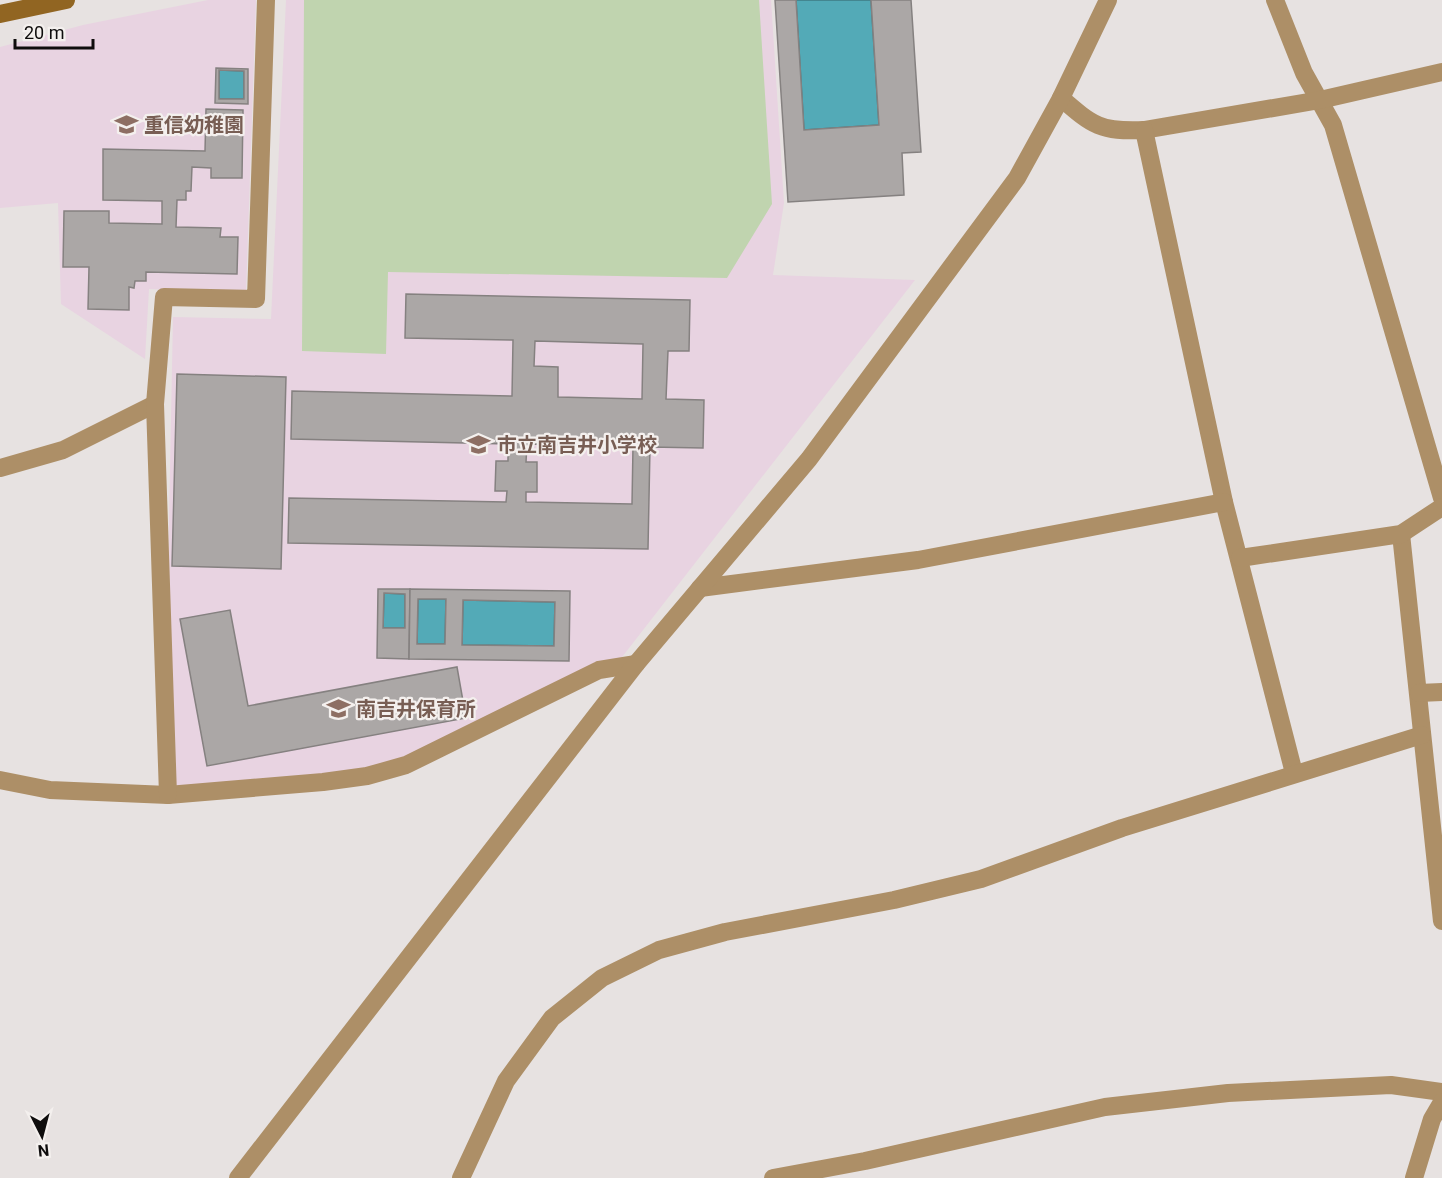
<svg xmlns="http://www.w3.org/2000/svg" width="1442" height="1178" font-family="Roboto,'Noto Sans JP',sans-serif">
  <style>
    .education { fill: #e8d3e1 }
    .green { fill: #c0d4af }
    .water { fill: #53aab7; stroke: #3f7b84; stroke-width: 1.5 }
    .building { fill: #aba7a6; stroke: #858180; stroke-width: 1.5; fill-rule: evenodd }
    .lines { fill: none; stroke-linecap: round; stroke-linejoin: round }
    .street { stroke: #ad8f67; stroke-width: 18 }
    .secondary { stroke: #916522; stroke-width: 18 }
    .labels { text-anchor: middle; stroke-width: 4.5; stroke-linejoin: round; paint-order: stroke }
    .education-label { font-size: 20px; font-weight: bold; fill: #785e54; stroke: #f4f0ee; text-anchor: start }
  </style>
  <rect width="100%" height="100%" fill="#e7e2e1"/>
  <!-- education -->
  <g class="education">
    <path d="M208,0H256L246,292L149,289L145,359L61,304L58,203L0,208V47L83,25Z"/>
    <path d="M286,0H771L784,203L773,275L915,280L619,661L406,757L367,770L176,789L168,572L173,317L271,319Z"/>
  </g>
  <!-- green -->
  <path class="green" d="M304,0H759L772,204L727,278L388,272L386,354L302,351Z"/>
  <!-- water -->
  <g class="water">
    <path d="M796,0H871L879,125L804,130Z"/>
    <path d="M219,70L244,71V99H219Z"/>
    <path d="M384,593L405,594V628H383Z"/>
    <path d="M418,599H446L445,644H417Z"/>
    <path d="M463,600L555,602L554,646L462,645Z"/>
  </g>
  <!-- building -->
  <g class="building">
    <path d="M775,0H796L804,130L879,125L871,0H911L921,152L902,153L904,195L788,202Z"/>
    <path d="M216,68L248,69V104L215,103ZM219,70L244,71V99H219Z"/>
    <path d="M206,109L243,110L242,178H211V168L192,167L191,191H186V200H177L176,227L221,228L220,237H238L237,274L146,272V281H135L134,288L129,287V310L88,309L89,267H63L64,211H109V223L162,224V201L103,200V149L205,151Z"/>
    <path d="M406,294L690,300L689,351H668L666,399L704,400L703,448L650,447L648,549L288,543L289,498L506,502L507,491H495L496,461H508V444L291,439L292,391L512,396L513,340L405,338ZM535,341L643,344L642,399L558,397V367L534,366ZM527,444L633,446L632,504L526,502V492H537V462H526Z"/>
    <path d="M177,374L286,377L281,569L172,566Z"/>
    <path d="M378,589H410L409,659L377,658ZM384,593L405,594V628H383Z"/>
    <path d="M410,589L570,591L569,661L409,659ZM418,599H446L445,644H417ZM463,600L555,602L554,646L462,645Z"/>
    <path d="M230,610L248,706L457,667L466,718L207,766L180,619Z"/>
  </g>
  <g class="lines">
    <!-- street -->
    <g class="street">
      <path d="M1275,0L1304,73L1333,125L1442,498"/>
      <path d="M1061,98C1093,126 1101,132 1144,130L1320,100L1442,72"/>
      <path d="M1144,130L1224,502L1294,773"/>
      <path d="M0,468L63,450L155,404"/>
      <path d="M1401,534L1442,921"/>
      <path d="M1240,558L1401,534L1442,507"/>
      <path d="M700,588L918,560L1224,502"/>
      <path d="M1419,693L1442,692"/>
      <path d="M0,780L50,790L168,795L323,782L367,776L406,765L599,670L636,664"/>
      <path d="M168,795L155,404L164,297L256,299L266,0"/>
      <path d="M238,1178L636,664L809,459L1017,178L1061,98L1108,0"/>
      <path d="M461,1178L506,1081L552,1018L602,978L659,950L725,932L894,900L981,879L1122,828L1422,735"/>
      <path d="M773,1178L865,1161L1105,1107L1228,1093L1391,1085L1442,1092"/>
      <path d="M1414,1178L1432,1119L1442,1102"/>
    </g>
    <!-- secondary -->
    <path class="secondary" d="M0,14L66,0"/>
  </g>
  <!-- icons -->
  <defs>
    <symbol id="school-bare" viewBox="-9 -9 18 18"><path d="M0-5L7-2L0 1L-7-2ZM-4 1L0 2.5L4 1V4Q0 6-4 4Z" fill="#8d6e63" stroke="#f4f0ee" stroke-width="2.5" paint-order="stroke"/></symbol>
  </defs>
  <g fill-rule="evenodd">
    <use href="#school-bare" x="110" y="108" width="33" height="33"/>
    <use href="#school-bare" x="462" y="428" width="33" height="33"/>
    <use href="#school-bare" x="322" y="692" width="33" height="33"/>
  </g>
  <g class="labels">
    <!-- education labels -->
    <g class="education-label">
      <text x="144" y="132">重信幼稚園</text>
      <text x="497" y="452">市立南吉井小学校</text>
      <text x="356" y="716">南吉井保育所</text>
    </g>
  </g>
  <!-- north arrow -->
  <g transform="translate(42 1136) rotate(174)" stroke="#f4f0ee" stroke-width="4.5" paint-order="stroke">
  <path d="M0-4.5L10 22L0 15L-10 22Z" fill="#0f0d0d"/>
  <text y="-9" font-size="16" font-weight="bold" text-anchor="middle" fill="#0f0d0d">N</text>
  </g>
  <!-- scale -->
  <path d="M15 39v9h78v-9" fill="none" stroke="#0f0d0d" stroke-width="3"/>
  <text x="24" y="39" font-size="18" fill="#0f0d0d" stroke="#f4f0ee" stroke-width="4.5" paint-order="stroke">20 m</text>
</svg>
